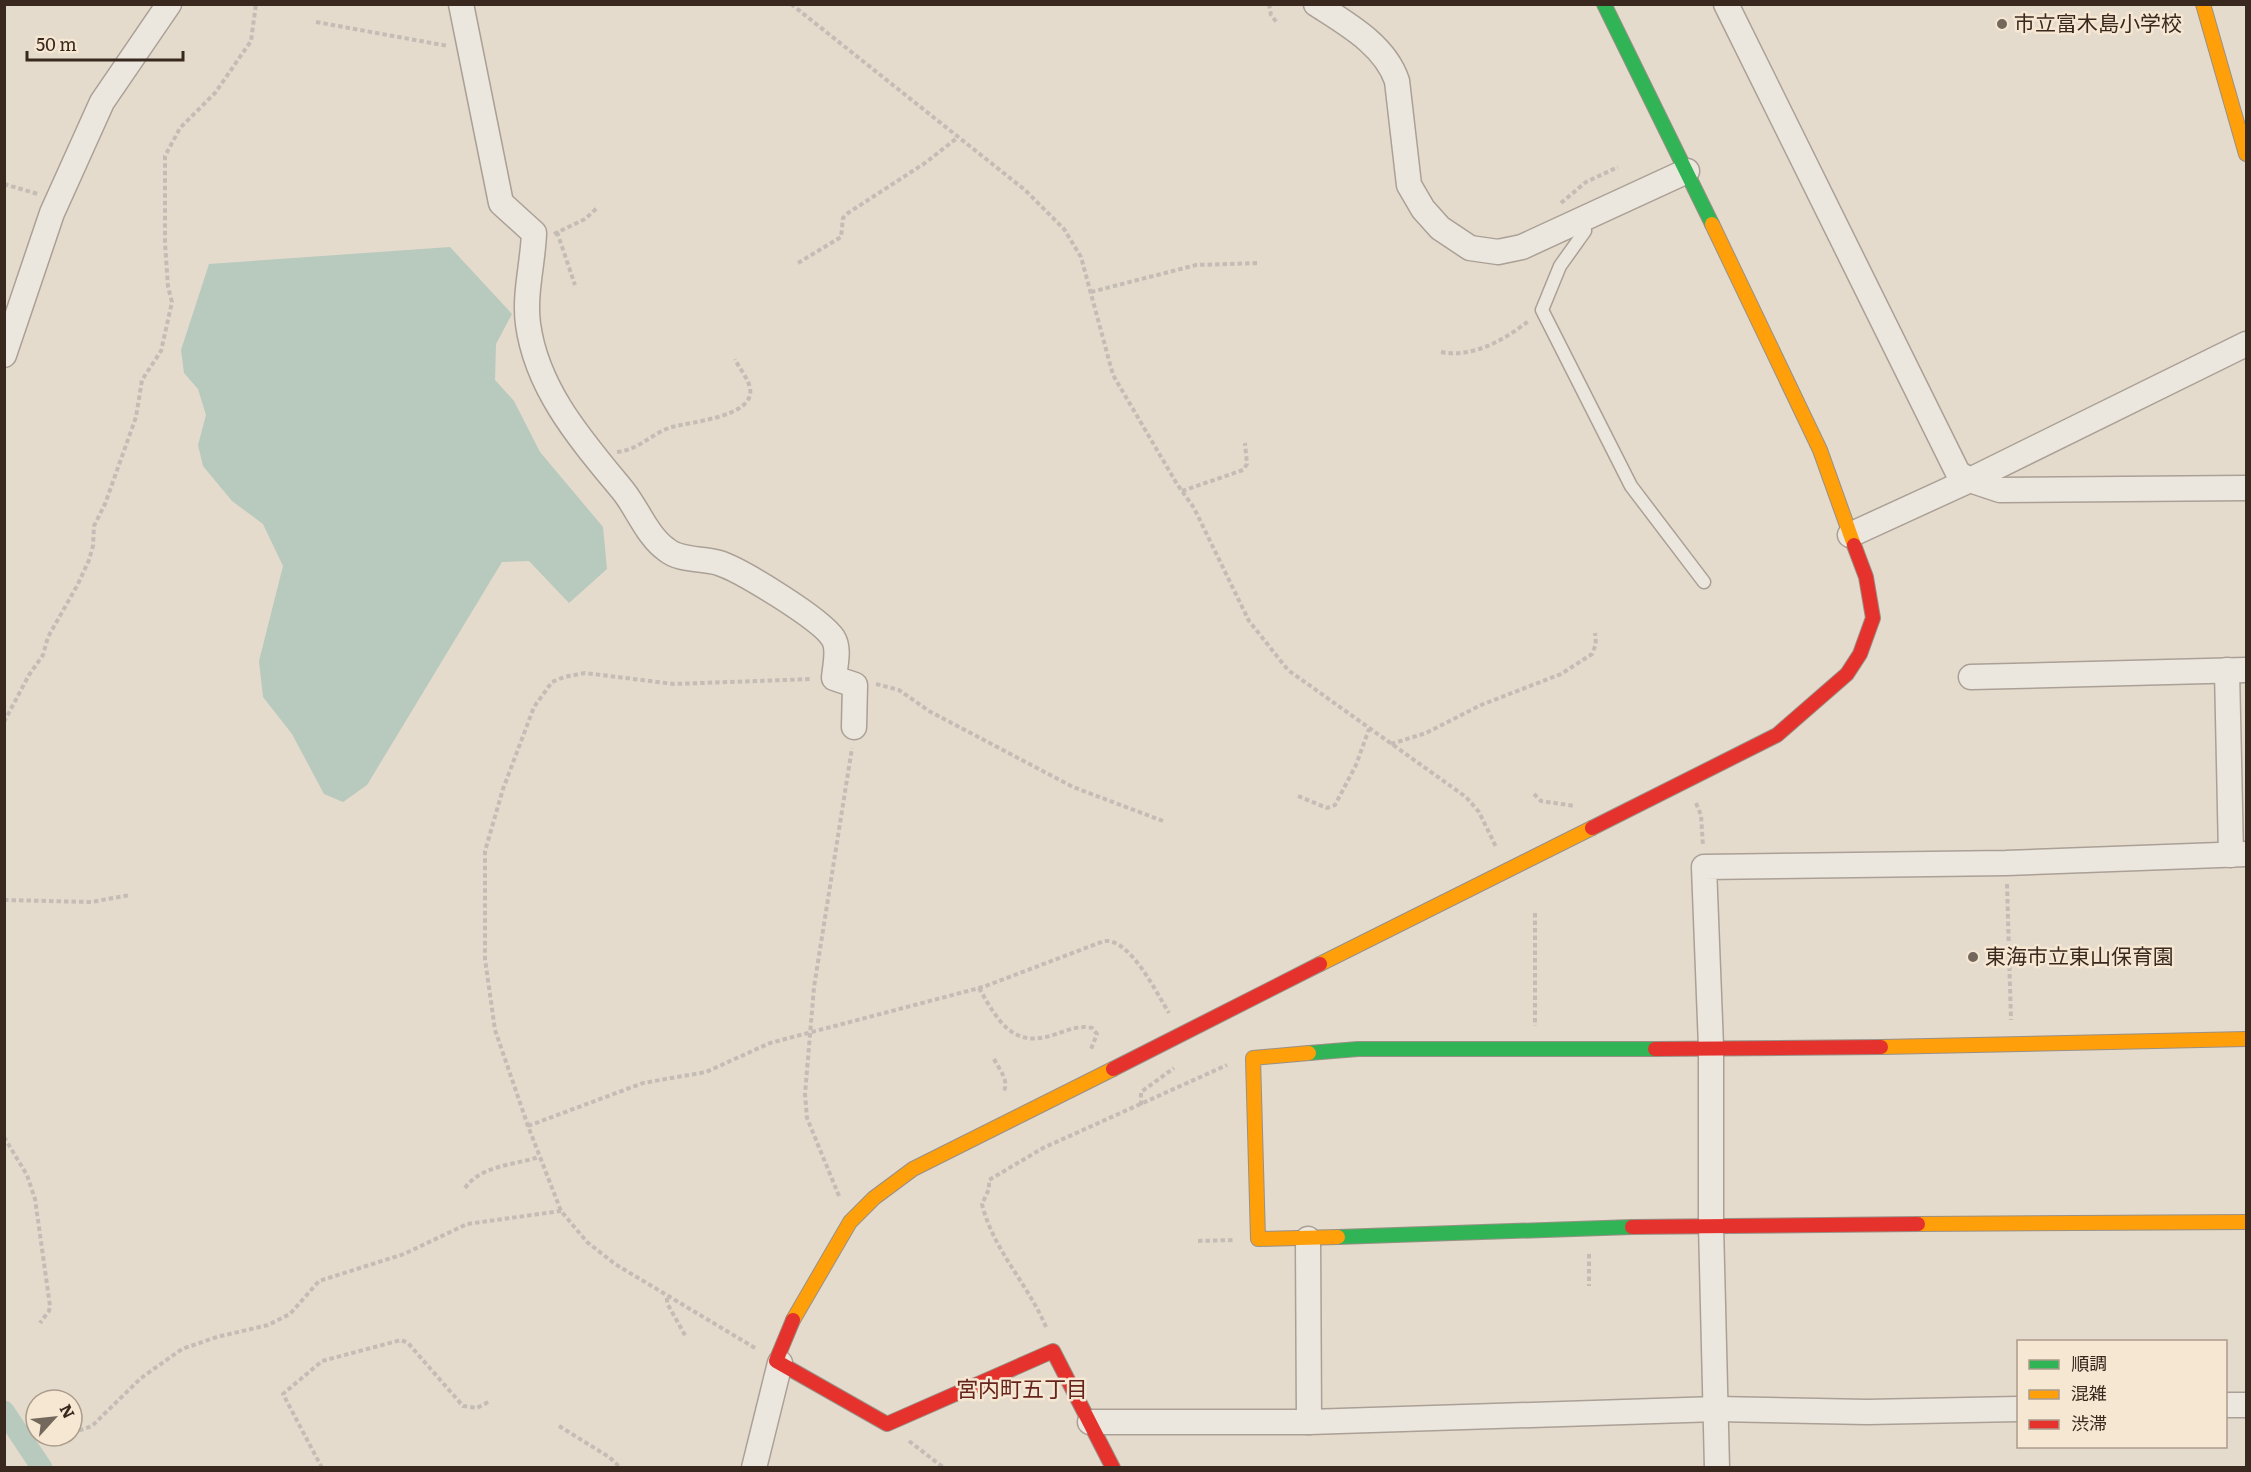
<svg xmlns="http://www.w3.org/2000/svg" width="2251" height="1472" font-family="Literata,'Noto Sans JP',serif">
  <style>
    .water { fill: #b8c9bd }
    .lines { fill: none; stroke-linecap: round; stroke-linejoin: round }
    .canal { stroke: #b8c9bd; stroke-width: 21 }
    .lane-casing { stroke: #aaa096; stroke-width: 15 }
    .street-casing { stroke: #aaa096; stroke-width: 27 }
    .fast-casing { stroke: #999086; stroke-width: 16 }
    .slow-casing { stroke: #999086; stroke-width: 16 }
    .jam-casing { stroke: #999086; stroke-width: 16 }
    .path { stroke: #c5bdb5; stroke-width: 4; stroke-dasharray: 4.5 3; stroke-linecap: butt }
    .lane { stroke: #ece7de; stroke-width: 12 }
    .street { stroke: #ece7de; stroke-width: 24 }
    .fast { stroke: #30b455; stroke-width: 14 }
    .slow { stroke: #ff9f0a; stroke-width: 14 }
    .jam { stroke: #e5322d; stroke-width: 14 }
    .poi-dot { fill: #74675b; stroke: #f6e7d3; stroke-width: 2 }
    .labels { text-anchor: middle; stroke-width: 5; stroke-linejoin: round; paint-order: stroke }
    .poi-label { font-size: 21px; fill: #38281e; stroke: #f6e7d3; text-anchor: start }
    .neighbourhood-label { font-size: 22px; fill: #65241d; stroke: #f6e7d3 }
  </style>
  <rect width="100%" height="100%" fill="#e4dbcd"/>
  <!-- water -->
  <path class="water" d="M450,247L512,314L496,344L495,380L514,401L540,452L603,527L607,569L569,603L529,561L502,562L367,785L343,802L324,794L292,734L263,697L259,661L283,566L263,524L232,501L203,466L198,445L206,415L198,389L184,373L181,350L209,264Z"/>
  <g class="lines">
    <!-- canal -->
    <path class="canal" d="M4,1411L42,1468"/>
    <defs>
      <path id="lane" d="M1583,219L1585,231L1560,266L1542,310L1631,486L1704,582"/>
      <g id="street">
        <path d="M461,4L501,203L534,233C533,263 524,294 528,324C537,391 583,442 624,492C638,510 648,537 667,550C680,561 703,558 719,563C741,570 821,619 833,638C840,649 835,665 834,678L855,685L854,727"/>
        <path d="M1316,4C1347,24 1385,45 1397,81L1409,185L1423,209L1440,228L1470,248L1498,252L1522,247L1687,171"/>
        <path d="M1726,4L1958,473L1970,480L2000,490L2246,488"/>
        <path d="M4,355L52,213L102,102L169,4"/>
        <path d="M1850,535L1970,480L2246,344"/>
        <path d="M2227,670L2231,855"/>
        <path d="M1971,677L2246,670"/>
        <path d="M1308,1239L1309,1422"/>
        <path d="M2226,1405H2246"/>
        <path d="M1090,1422H1309L1717,1409L1867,1412L2018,1409"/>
        <path d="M754,1468L780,1363"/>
        <path d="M1717,1468L1711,1225V1047L1704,867L2006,863L2246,854"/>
      </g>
      <g id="fast">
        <path d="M1604,4L1712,224"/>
        <path d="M1309,1053L1358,1049H1655"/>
        <path d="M1338,1237L1632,1227"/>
      </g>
      <g id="slow">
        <path d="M2203,4L2246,154"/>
        <path d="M1712,224L1820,450L1854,545"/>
        <path d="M1320,964L1592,828"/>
        <path d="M1881,1047L2246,1039"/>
        <path d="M1309,1053L1253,1058L1258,1239L1338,1237"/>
        <path d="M1918,1224L2246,1222"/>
        <path d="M793,1320L850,1222L874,1198L913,1169L1113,1069"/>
      </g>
      <g id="jam">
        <path d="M1592,828L1777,735L1847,674L1860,654L1873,618L1866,577L1854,545"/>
        <path d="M1655,1049L1881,1047"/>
        <path d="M1113,1069L1320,964"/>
        <path d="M1632,1227L1918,1224"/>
        <path d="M793,1320L776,1361L887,1424L1053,1351L1113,1468"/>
      </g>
    </defs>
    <!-- lane casing -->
    <use href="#lane" class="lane-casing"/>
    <!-- street casing -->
    <use href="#street" class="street-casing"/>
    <!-- fast casing -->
    <use href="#fast" class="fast-casing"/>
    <!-- slow casing -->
    <use href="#slow" class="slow-casing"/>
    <!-- jam casing -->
    <use href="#jam" class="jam-casing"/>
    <!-- path -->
    <g class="path">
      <path d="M791,4L1025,190L1064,229L1081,257L1113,375L1177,484L1194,508L1249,621L1288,670L1466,797L1479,812L1496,847"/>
      <path d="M1269,4L1271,15L1278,24"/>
      <path d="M316,22L448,46"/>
      <path d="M4,184L38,194"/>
      <path d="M1561,203L1586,182L1618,167"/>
      <path d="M557,232L575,285"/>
      <path d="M554,234L585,219L597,208"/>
      <path d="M798,263L841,237L843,218L848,213L925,163L957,138"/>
      <path d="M1091,292L1196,265L1259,263"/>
      <path d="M1441,352C1474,358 1504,340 1530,320"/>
      <path d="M617,452C639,450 652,433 672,427C689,422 756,417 750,388C748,378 739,368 735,359"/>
      <path d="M1182,491L1243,470L1247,464L1245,443"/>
      <path d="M876,684L899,690L929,711L1073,787L1163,821"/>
      <path d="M4,722L29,675L43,655L48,637L78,584L89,560L93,546L94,526L105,504L136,417L142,380L161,351L172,302L168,287L165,243V156L180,128L215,93L251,41L256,4"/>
      <path d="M1391,744L1426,733L1481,705L1561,674L1592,654L1596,644L1595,633"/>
      <path d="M1534,794L1541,801L1575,806"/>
      <path d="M1298,796L1327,808L1335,805L1356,765L1369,729"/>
      <path d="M1696,803L1701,815L1703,846"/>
      <path d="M2007,884L2011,1020"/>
      <path d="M4,900L91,902L130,895"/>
      <path d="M1535,913V1026"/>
      <path d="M979,988C998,1021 1013,1050 1056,1034C1068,1030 1080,1025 1092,1028L1097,1034L1091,1049"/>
      <path d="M994,1059C1000,1071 1010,1081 1003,1093"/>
      <path d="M1141,1105V1092L1174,1068"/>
      <path d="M528,1126L643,1083L706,1072L770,1043L983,987L1104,941C1130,938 1156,992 1169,1013"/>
      <path d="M4,1137L27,1175L35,1199L50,1306L49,1311L40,1323"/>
      <path d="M465,1188C481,1165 515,1165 539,1157"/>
      <path d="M839,1196L807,1118L805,1094L814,987L852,748"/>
      <path d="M1198,1241L1233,1240"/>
      <path d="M1589,1254V1286"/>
      <path d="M667,1298V1303L686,1337"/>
      <path d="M1046,1327C1028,1284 993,1250 982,1204L989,1189V1180L1043,1148L1227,1065"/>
      <path d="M755,1348L615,1264L587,1242L561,1211L528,1126L495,1030L485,959V851L503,789L534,707L552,682L564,677L585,673L674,684L812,679"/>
      <path d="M559,1426L609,1457L621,1468"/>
      <path d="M72,1433L92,1426L141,1378L182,1349L217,1337L268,1325L290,1314L319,1281L404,1254L467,1224L561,1211"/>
      <path d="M909,1441L944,1468"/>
      <path d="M322,1468L283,1394L322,1361L401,1340L408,1343L463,1406L477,1408L490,1401"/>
    </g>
    <!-- lane -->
    <use href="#lane" class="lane"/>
    <!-- street -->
    <use href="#street" class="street"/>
    <!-- fast -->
    <use href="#fast" class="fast"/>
    <!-- slow -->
    <use href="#slow" class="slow"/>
    <!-- jam -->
    <use href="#jam" class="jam"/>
  </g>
  <!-- markers -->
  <g class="poi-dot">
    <circle cx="2002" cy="24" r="6"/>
    <circle cx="1973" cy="957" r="6"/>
  </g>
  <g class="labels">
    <!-- poi labels -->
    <g class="poi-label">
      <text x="2014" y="31">市立富木島小学校</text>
      <text x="1985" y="964">東海市立東山保育園</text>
    </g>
    <!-- neighbourhood labels -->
    <g class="neighbourhood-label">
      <text x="1022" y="1397">宮内町五丁目</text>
    </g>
  </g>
  <!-- border -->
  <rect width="2251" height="1472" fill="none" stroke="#38281e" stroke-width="12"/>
  <!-- legend -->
  <rect x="2017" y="1340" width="210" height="108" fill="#f6e7d3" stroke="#aa9b8b" stroke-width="1.5"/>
  <rect x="2029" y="1360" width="30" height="9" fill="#30b455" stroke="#aa9b8b" stroke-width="1.5"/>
  <text x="2071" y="1370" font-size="18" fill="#38281e">順調</text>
  <rect x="2029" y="1390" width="30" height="9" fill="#ff9f0a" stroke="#aa9b8b" stroke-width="1.5"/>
  <text x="2071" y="1400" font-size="18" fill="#38281e">混雑</text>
  <rect x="2029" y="1420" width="30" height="9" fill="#e5322d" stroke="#aa9b8b" stroke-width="1.5"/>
  <text x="2071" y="1430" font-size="18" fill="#38281e">渋滞</text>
  <!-- north arrow -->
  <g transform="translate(54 1418) rotate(63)"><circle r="28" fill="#f6e7d3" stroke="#aa9b8b" stroke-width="1.5"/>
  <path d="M0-4.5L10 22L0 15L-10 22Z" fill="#74675b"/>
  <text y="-9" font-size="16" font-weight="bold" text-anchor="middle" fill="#38281e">N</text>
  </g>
  <!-- scale -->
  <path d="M27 51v9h156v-9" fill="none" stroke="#38281e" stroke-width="3"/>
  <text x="36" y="51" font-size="18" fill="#38281e" stroke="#f6e7d3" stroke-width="4.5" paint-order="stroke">50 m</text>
</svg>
